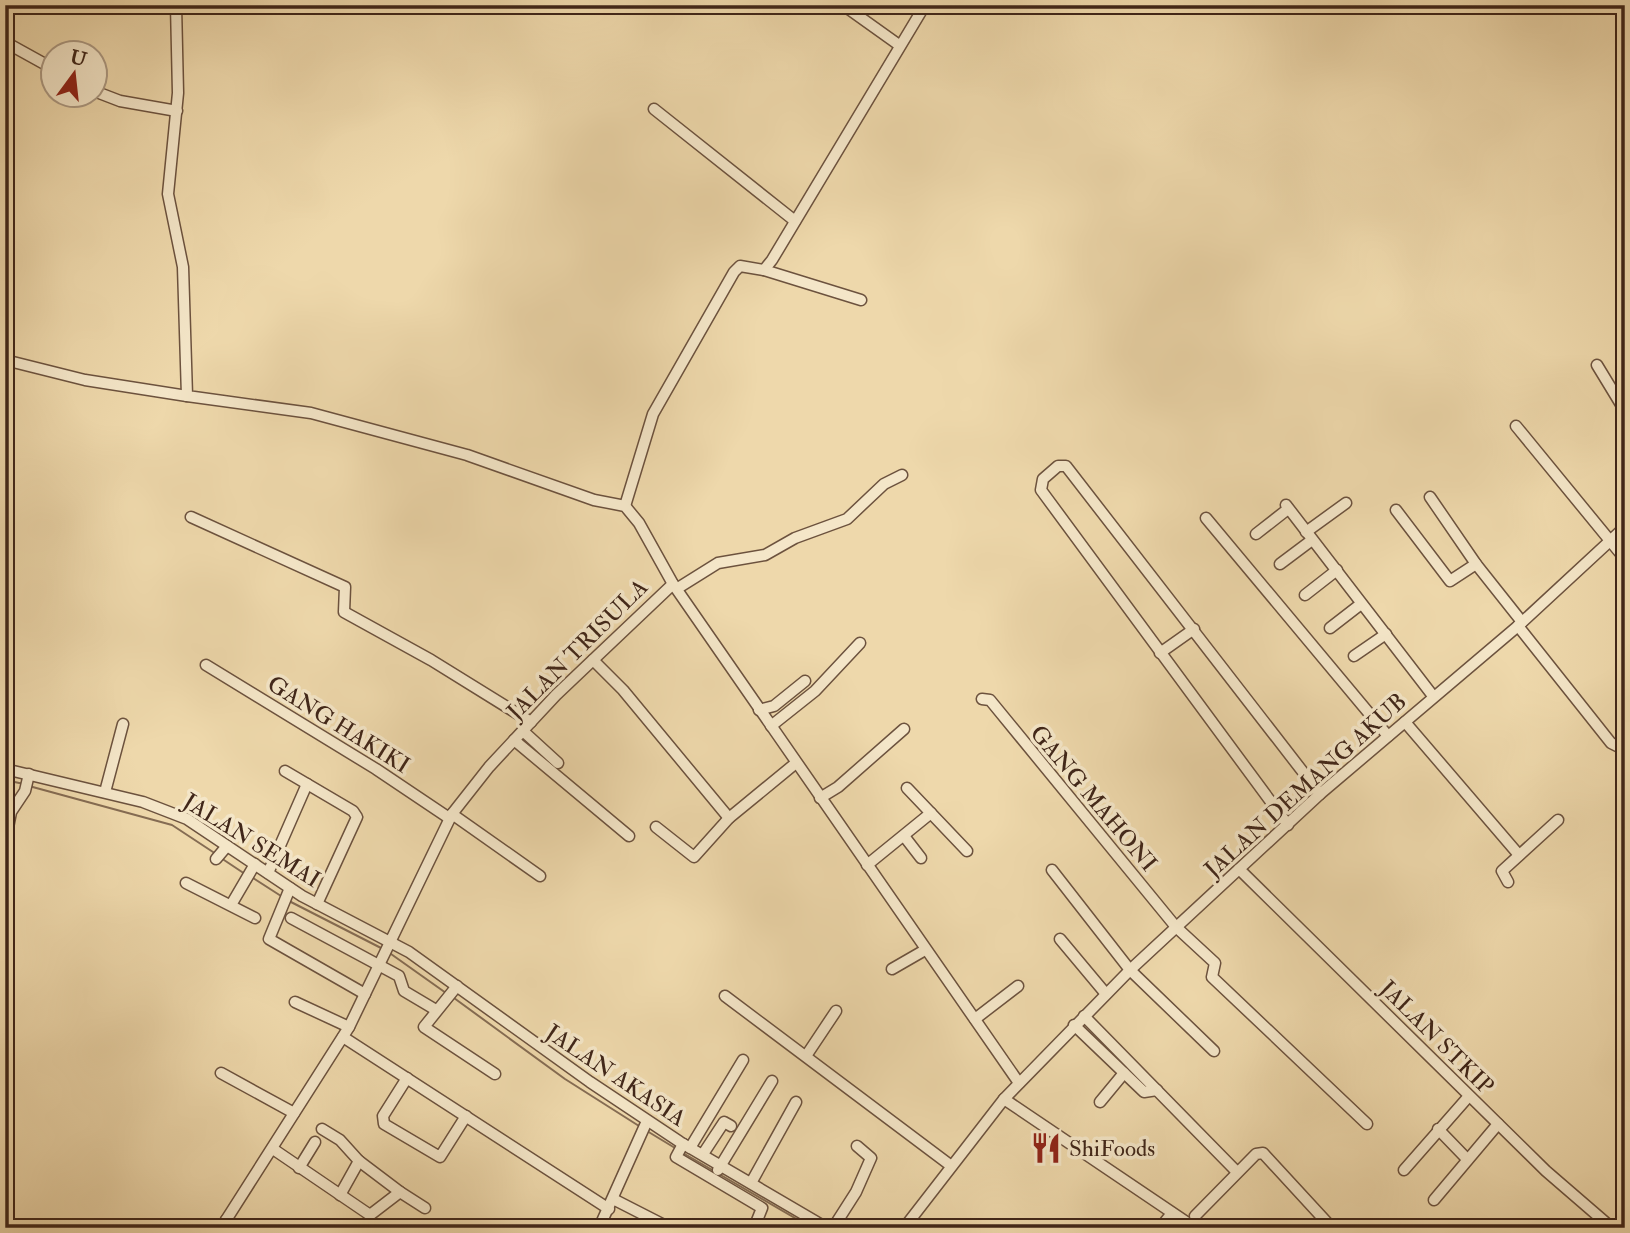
<svg xmlns="http://www.w3.org/2000/svg" width="1630" height="1233" font-family="'IM FELL Double Pica',serif">
  <style>
    .lines { fill: none; stroke-linecap: round; stroke-linejoin: round }
    .stream { stroke: #856c53; stroke-width: 2 }
    .minor-casing { stroke: #6c523e; stroke-width: 13 }
    .minor { stroke: #f4e6c8; stroke-width: 10 }
    .labels { text-anchor: middle; stroke-width: 7; stroke-linejoin: round; paint-order: stroke }
    .street-label { font-size: 23px; fill: #402619; stroke: #f4e6c8 }
    .poi-label { font-size: 23px; fill: #402619; stroke: #f4e6c8; text-anchor: start }
  </style>
  <rect width="100%" height="100%" fill="#eed8ab"/>
  <filter id="stains"><feTurbulence type="fractalNoise" baseFrequency=".00286" numOctaves="4"/><feColorMatrix values="0 0 0 0 .2 0 0 0 0 .09 0 0 0 0 .02 0 0 0 .5 -.17"/></filter>
  <radialGradient id="worn" r=".72"><stop offset=".6" stop-color="#630" stop-opacity="0"/><stop offset="1" stop-color="#630" stop-opacity=".3"/></radialGradient>
  <g class="lines">
    <!-- stream -->
    <g class="stream">
      <path d="M5,780L24,784"/>
      <path d="M29,786L172,825L216,854"/>
      <path d="M221,858L245,874"/>
      <path d="M253,878L281,896"/>
      <path d="M289,901L383,949"/>
      <path d="M391,954L446,993"/>
      <path d="M454,998L565,1079L639,1126"/>
      <path d="M647,1131L675,1148"/>
      <path d="M683,1153L714,1171"/>
      <path d="M719,1174L812,1228"/>
    </g>
    <defs>
      <g id="minor">
        <path d="M176,5L178,93L168,194L183,267L187,396L311,413L467,455L594,500L625,506L639,523L673,584L1019,1083"/>
        <path d="M843,5L899,45"/>
        <path d="M5,42L52,68"/>
        <path d="M94,91L120,101L177,111"/>
        <path d="M654,109L795,221"/>
        <path d="M764,270L861,300"/>
        <path d="M5,360L85,380L187,396"/>
        <path d="M1597,365L1625,411"/>
        <path d="M1516,426L1625,559"/>
        <path d="M1430,497L1476,564L1522,622"/>
        <path d="M1286,505L1433,696"/>
        <path d="M625,506L653,414L734,272L740,266L764,270L772,260L925,5"/>
        <path d="M1396,510L1450,581L1476,564"/>
        <path d="M191,517L345,587L344,612L431,660L531,722"/>
        <path d="M1206,518L1388,736"/>
        <path d="M1306,532L1346,503"/>
        <path d="M1256,534L1288,509"/>
        <path d="M1280,564L1312,540"/>
        <path d="M678,588L718,563L765,555L795,538L847,519L884,484L902,475"/>
        <path d="M1305,595L1337,570"/>
        <path d="M1518,626L1611,743L1625,750"/>
        <path d="M1330,628L1361,604"/>
        <path d="M1160,653L1194,629"/>
        <path d="M1354,656L1386,634"/>
        <path d="M593,660L623,690L729,818"/>
        <path d="M206,665L376,769L449,818"/>
        <path d="M982,699L990,700L1176,927L1215,963L1212,977L1367,1124"/>
        <path d="M759,710L774,706L805,681"/>
        <path d="M1405,722L1519,855"/>
        <path d="M771,726L815,691L860,643"/>
        <path d="M523,731L558,763"/>
        <path d="M514,740L629,836"/>
        <path d="M5,769L143,802L187,819L302,896L409,952L590,1082L680,1142L827,1228"/>
        <path d="M285,771L353,811L357,817L317,904"/>
        <path d="M907,788L967,851"/>
        <path d="M105,792L123,724"/>
        <path d="M820,798L838,787L904,729"/>
        <path d="M452,814L540,876"/>
        <path d="M1288,825L1041,490L1043,479L1058,466H1066L1320,794"/>
        <path d="M656,827L694,857L729,818L796,763"/>
        <path d="M904,836L921,858"/>
        <path d="M5,843L11,812L25,791L29,774"/>
        <path d="M216,859L227,846"/>
        <path d="M867,865L931,813"/>
        <path d="M1239,869L1546,1171L1612,1228"/>
        <path d="M1052,870L1130,970L1214,1051"/>
        <path d="M268,873L307,784"/>
        <path d="M1508,882L1502,871L1558,820"/>
        <path d="M186,883L255,918"/>
        <path d="M290,888L269,939L365,994"/>
        <path d="M231,905L255,864"/>
        <path d="M291,918L399,976L404,991L436,1010"/>
        <path d="M1060,939L1106,994"/>
        <path d="M892,969L925,950"/>
        <path d="M457,986L424,1027L495,1074"/>
        <path d="M725,996L950,1165"/>
        <path d="M295,1002L349,1027"/>
        <path d="M1084,1016L1237,1172"/>
        <path d="M975,1019L1018,986"/>
        <path d="M1074,1025L1144,1092L1157,1090"/>
        <path d="M343,1037L609,1209"/>
        <path d="M806,1056L836,1011"/>
        <path d="M221,1073L294,1113"/>
        <path d="M407,1078L383,1116L384,1124L440,1157L466,1116"/>
        <path d="M1004,1099L1195,1228"/>
        <path d="M1100,1102L1124,1073"/>
        <path d="M322,1129L340,1140L359,1161L340,1195"/>
        <path d="M1438,1129L1467,1159"/>
        <path d="M683,1144L676,1157L762,1208L754,1228"/>
        <path d="M690,1148L743,1060"/>
        <path d="M273,1149L370,1215L400,1192L425,1208"/>
        <path d="M703,1154L724,1122L731,1126"/>
        <path d="M359,1161L400,1192"/>
        <path d="M299,1168L315,1142"/>
        <path d="M718,1170L772,1081"/>
        <path d="M1404,1170L1469,1096"/>
        <path d="M751,1183L796,1102"/>
        <path d="M613,1199L662,1224"/>
        <path d="M1434,1200L1498,1124"/>
        <path d="M1195,1216L1256,1154L1263,1153L1332,1228"/>
        <path d="M226,1220L236,1228"/>
        <path d="M221,1228L349,1027L452,814L489,767L556,695L673,584"/>
        <path d="M599,1228L647,1121"/>
        <path d="M833,1228L856,1192L871,1158L857,1146"/>
        <path d="M904,1228L1004,1099L1130,970L1320,794L1518,626L1625,527"/>
        <path d="M1160,1228L1172,1213"/>
        <path d="M1277,1228V1227"/>
      </g>
    </defs>
    <!-- minor casing -->
    <use href="#minor" class="minor-casing"/>
    <!-- minor -->
    <use href="#minor" class="minor"/>
  </g>
  <!-- icons -->
  <defs>
    <symbol id="restaurant-bare" viewBox="-9 -9 18 18"><path d="M-5-6h1v4h1v-4h1v4h1v-4h1v5L-1.5 .5V6h-2V.5L-5-1ZM5-6V6H3V1.5H1.5Q1.5-4 5-6Z" fill="#8f2418" stroke="#f4e6c8" stroke-width="2.5" paint-order="stroke"/></symbol>
  </defs>
  <g fill-rule="evenodd">
    <use href="#restaurant-bare" x="1024" y="1126" width="44" height="44"/>
  </g>
  <g class="labels">
    <!-- street labels -->
    <g class="street-label">
      <text transform="translate(577 649) rotate(-45)" y="8">JALAN TRISULA</text>
      <text transform="translate(339 724) rotate(32)" y="8">GANG HAKIKI</text>
      <text transform="translate(1305 785) rotate(-42)" y="8">JALAN DEMANG AKUB</text>
      <text transform="translate(1094 798) rotate(50)" y="8">GANG MAHONI</text>
      <text transform="translate(252 840) rotate(32)" y="8">JALAN SEMAI</text>
      <text transform="translate(1437 1037) rotate(45)" y="8">JALAN STKIP</text>
      <text transform="translate(616 1075) rotate(34)" y="8">JALAN AKASIA</text>
    </g>
    <!-- poi labels -->
    <g class="poi-label">
      <text x="1069" y="1156">ShiFoods</text>
    </g>
  </g>
  <!-- margin -->
  <rect width="1630" height="1233" fill="none" stroke="#eed8ab" stroke-width="28"/>
  <rect x="7" y="7" width="1616" height="1219" fill="none" stroke="#402619" stroke-width="3.5"/>
  <rect x="14" y="14" width="1602" height="1205" fill="none" stroke="#402619" stroke-width="2"/>
  <!-- north arrow -->
  <g transform="translate(74 74) rotate(15)"><circle r="33" fill="#f4e6c8" stroke="#ac9982" stroke-width="2"/>
  <path d="M0-5L12 26L0 18L-12 26Z" fill="#8f2418"/>
  <text y="-10" font-size="19" font-weight="bold" text-anchor="middle" fill="#402619">U</text>
  </g>
  <rect width="100%" height="100%" filter="url(#stains)"/>
  <rect width="100%" height="100%" fill="url(#worn)"/>
</svg>
